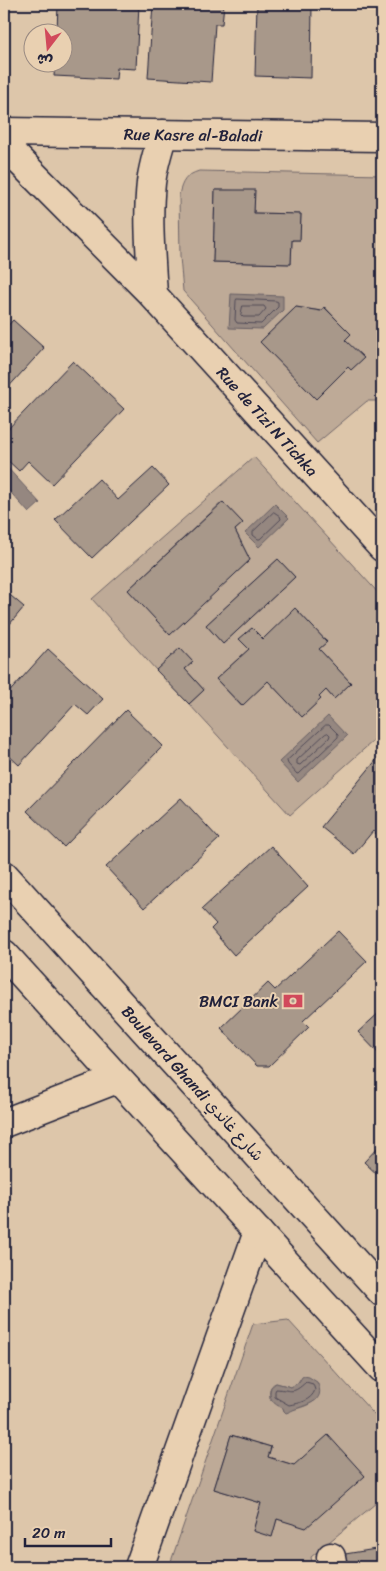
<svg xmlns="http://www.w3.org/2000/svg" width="386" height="1571" font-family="Sriracha,'Playpen Sans Arabic',sans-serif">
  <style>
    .green { fill: #beaa97; stroke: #706669; fill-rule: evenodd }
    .water { fill: #958780; stroke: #675f64 }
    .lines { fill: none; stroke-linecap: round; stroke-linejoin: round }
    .shore { stroke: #504a57; stroke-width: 1 }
    .building { fill: #a8988a; stroke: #22223b }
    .minor-casing { stroke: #22223b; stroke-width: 31 }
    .major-casing { stroke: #22223b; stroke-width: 31 }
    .minor { stroke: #e9d0b1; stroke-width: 28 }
    .major { stroke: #e9d0b1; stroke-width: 28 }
    .labels { text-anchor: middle; stroke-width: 4; stroke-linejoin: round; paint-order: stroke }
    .street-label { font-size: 16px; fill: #22223b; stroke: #e9d0b1 }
    .poi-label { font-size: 16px; fill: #22223b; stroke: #e9d0b1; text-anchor: end }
  </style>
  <rect width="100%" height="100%" fill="#ddc6aa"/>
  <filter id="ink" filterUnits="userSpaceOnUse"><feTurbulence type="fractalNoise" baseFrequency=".02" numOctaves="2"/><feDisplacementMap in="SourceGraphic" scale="10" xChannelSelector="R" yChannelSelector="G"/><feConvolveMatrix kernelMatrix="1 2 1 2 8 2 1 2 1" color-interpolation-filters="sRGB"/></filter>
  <g filter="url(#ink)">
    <!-- green -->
    <g class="green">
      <path d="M199,171L382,175V401H367L317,443L183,291L180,257L179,195C182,181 186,175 199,171ZM215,190L254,191V213L301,214L300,240H292L291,264L213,262ZM296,307L321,311L325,307L350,334L345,340L363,358L351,370L348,367L316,399L260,342Z"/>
      <path d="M254,457L382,597V733L290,815L189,704L204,690L185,669L193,662L180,649L156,670L92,599ZM222,502L243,523L235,530L250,560L170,634L128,590ZM278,559L295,577L223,644L206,625ZM296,609L327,642L319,649L351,683L334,699L326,690L319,697L321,699L302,717L268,681L241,706L216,679L249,649L240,639L252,628L263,639Z"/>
      <path d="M288,1320L382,1423V1498L311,1557L313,1567H169L253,1324ZM300,1379L317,1399C307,1407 297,1409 284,1411V1408L270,1399C269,1393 269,1385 276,1383L291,1387L297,1384ZM231,1435L271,1447L268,1457L294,1465L306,1527L277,1519L272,1536L253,1531L261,1503L214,1489Z"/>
    </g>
    <!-- water -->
    <g class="water">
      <path d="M231,294L283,296V310L263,329L229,328Z"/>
      <path d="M4,464L40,503L29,513L4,485Z"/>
      <path d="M275,504L289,518L259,547L245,533Z"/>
      <path d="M328,716L347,736L298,782L279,762Z"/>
      <path d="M304,1376L309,1377L317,1382C327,1402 307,1404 293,1410C291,1411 289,1412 286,1413L284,1411L283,1408C273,1404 268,1399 271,1387L276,1383L291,1387L299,1382L302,1377Z"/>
    </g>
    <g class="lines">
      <!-- shore -->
      <g class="shore">
        <path d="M237,299L276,301L278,302V307L261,324L237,323L235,320L236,301Z"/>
        <path d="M243,306H264L266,309L259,317H243L241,315Z"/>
        <path d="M274,512L280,516L281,519L260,539H258L253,535V532Z"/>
        <path d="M326,725H329L338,734V737L300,773L297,774L288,764L287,761Z"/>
        <path d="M328,733L330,735L329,738L300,765L297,764V760L325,734Z"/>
        <path d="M306,1382L313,1384L315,1390C311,1401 299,1403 289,1405L275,1397V1391L276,1389C293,1390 292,1395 306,1382Z"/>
      </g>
    </g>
    <!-- building -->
    <g class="building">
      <path d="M58,4H139L136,69L117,68L116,79L54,76L55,62H62V32H57Z"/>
      <path d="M153,4H224L222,24H215L211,82L148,78Z"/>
      <path d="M257,4H312L311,78L255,76Z"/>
      <path d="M215,190H255L254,213L301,214L300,240H292L291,264L213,262Z"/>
      <path d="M296,307L321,311L324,307L351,334L345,340L364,358L351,370L348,367L316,399L260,342Z"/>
      <path d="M13,320L44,348L4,392V330Z"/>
      <path d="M73,361L124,409L52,484L28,461L19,471L4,457V433Z"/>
      <path d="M153,468L169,485L92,558L55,520L99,479L118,500Z"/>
      <path d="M223,502L243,523L235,530L250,560L170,635L128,590Z"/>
      <path d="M278,559L295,577L223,644L206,625Z"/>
      <path d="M4,590L24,607L4,631Z"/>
      <path d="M295,608L327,642L319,649L351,683L334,699L326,690L319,697L321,699L302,717L268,681L242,706L216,679L249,649L239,639L252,628L263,639Z"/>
      <path d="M180,648L193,662L185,669L204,690L189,704L156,670Z"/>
      <path d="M48,649L103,699L88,715L75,704L19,765L4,751V698Z"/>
      <path d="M126,710L163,746L64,847L27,811Z"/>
      <path d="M382,753V839L373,831L354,854L321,827Z"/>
      <path d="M181,798L219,839L144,908L106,867Z"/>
      <path d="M271,846L308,887L234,955L211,929L216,924L202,909Z"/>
      <path d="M338,931L367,961L303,1021L309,1027L269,1066H257L221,1028L268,983L275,990Z"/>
      <path d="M382,1010V1057L358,1032Z"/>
      <path d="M382,1143V1179L364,1162Z"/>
      <path d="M231,1435L271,1447L268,1457L294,1465L328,1435L365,1476L306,1528L277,1519L272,1537L253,1531L261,1503L214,1489Z"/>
      <path d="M382,1548V1567H341L339,1555Z"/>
    </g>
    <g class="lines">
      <defs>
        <g id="minor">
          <path id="s1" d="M4,132L382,137"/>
          <path id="s2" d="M4,145L153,295L382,547"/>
          <path d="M153,295C151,258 147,220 151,183C153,166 158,150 163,134"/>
          <path d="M4,1123L117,1079"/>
          <path d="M331,1557L333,1567"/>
          <path d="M139,1567L258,1232"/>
        </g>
        <g id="major">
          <path d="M4,875L382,1292"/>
          <path d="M4,954L382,1368"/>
        </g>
      </defs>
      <!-- minor casing -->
      <use href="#minor" class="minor-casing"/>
      <!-- major casing -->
      <use href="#major" class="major-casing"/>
      <!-- minor -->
      <use href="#minor" class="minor"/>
      <!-- major -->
      <use href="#major" class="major"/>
    </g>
  </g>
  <!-- icons -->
  <defs>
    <symbol id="bank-bare" viewBox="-9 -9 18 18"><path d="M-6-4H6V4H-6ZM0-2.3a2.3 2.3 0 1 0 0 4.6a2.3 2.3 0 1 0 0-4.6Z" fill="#d1495b" stroke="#e9d0b1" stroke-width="2.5" paint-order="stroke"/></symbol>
  </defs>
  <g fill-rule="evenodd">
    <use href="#bank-bare" x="279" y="987" width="28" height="28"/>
  </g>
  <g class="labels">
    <!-- street labels -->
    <g class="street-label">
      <text dy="6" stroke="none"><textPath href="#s1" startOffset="189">Rue Kasre al-Baladi</textPath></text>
      <text dy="6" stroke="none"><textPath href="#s2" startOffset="382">Rue de Tizi N Tichka</textPath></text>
      <text transform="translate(193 1083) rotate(48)" y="6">Boulevard Ghandi شارع غاندي</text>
    </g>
    <!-- poi labels -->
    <g class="poi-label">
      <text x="278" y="1007">BMCI Bank</text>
    </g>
  </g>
  <!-- margin -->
  <rect width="386" height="1571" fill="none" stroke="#e9d0b1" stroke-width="20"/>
  <rect x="10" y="10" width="366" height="1551" fill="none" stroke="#22223b" stroke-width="2" filter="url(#ink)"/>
  <!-- north arrow -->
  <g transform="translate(48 48) rotate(196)"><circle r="24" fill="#e9d0b1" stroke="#998a82"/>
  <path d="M0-4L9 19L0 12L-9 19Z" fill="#d1495b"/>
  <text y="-8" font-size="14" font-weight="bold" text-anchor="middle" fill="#22223b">ش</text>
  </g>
  <!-- scale -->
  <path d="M25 1538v8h86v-8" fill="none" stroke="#22223b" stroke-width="2.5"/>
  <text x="32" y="1538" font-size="15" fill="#22223b" stroke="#e9d0b1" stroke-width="4" paint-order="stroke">20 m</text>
</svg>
